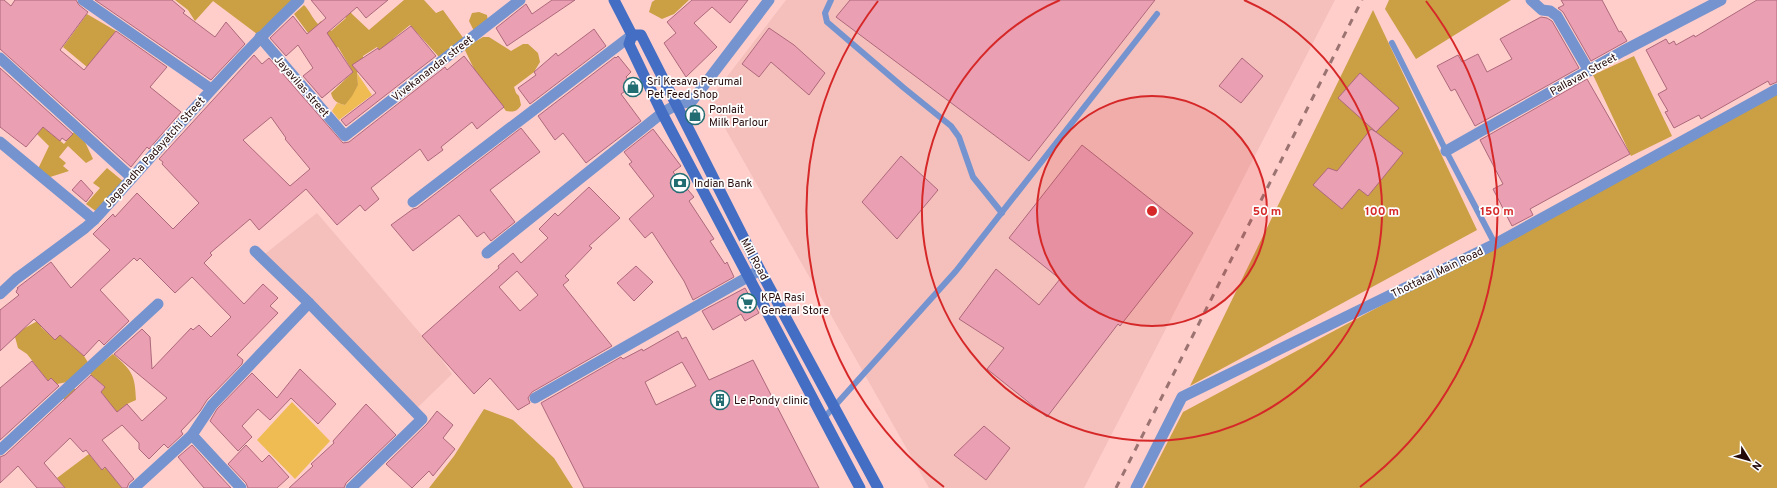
<svg xmlns="http://www.w3.org/2000/svg" width="1777" height="488" font-family="Overpass,sans-serif">
  <style>
    .built { fill: #f5c0bc }
    .green { fill: #efbc54 }
    .forest { fill: #cb9f43 }
    .building { fill: #ea9fb2; stroke: #ae687c; fill-rule: evenodd }
    .lines { fill: none; stroke-linecap: round; stroke-linejoin: round }
    .service { stroke: #7594cf; stroke-width: 6 }
    .minor { stroke: #7594cf; stroke-width: 11 }
    .secondary { stroke: #436ec4; stroke-width: 11 }
    .rail { stroke: #9b7472; stroke-width: 3; stroke-dasharray: 7 7; stroke-linecap: butt }
    .ring { fill: none; stroke: #d62828; stroke-width: 2 }
    .labels { text-anchor: middle; stroke-width: 3.5; stroke-linejoin: round; paint-order: stroke }
    .street-label { font-size: 11px; fill: #250a0a; stroke: #fdfdfd }
    .poi-label { font-size: 11px; fill: #250a0a; stroke: #fdfdfd; text-anchor: start }
    .centre { fill: #d62828; stroke: #fdfdfd; stroke-width: 2 }
    .ring-label { font-size: 12px; text-anchor: middle; font-weight: bold; fill: #d62828; stroke: #fdfdfd; stroke-width: 3.5; stroke-linejoin: round; paint-order: stroke }
  </style>
  <rect width="100%" height="100%" fill="#ffcecb"/>
  <!-- built -->
  <g class="built">
    <path d="M786,0H1335L1084,488H929L709,100Z"/>
    <path d="M317,213L437,353L452,374L414,411L261,257Z"/>
  </g>
  <!-- green -->
  <g class="green">
    <path d="M357,73L372,95L339,120L332,111L337,103L345,105L358,85Z"/>
    <path d="M292,402L330,441L295,479L257,440Z"/>
  </g>
  <!-- forest -->
  <g class="forest">
    <path d="M175,0H295L257,34L213,1L195,21L188,10Z"/>
    <path d="M342,0L352,14L369,30L404,0H424L436,13L443,10L464,39L440,58L410,25L394,38L386,57L377,47L363,56V64L357,73L358,85L352,96L345,105C337,103 333,101 331,93L353,72L338,47L325,56L294,14L304,5C310,11 312,18 318,24L321,21L331,31L346,18L338,7Z"/>
    <path d="M655,0H689L674,14L662,19L649,12L652,2Z"/>
    <path d="M1389,0H1511L1416,59L1385,9Z"/>
    <path d="M1373,10L1477,230L1190,386Z"/>
    <path d="M479,12L487,15L488,22L474,31L469,21L472,13Z"/>
    <path d="M87,14L116,31L87,67L63,47Z"/>
    <path d="M483,37H489L511,51L523,44H528L538,53L540,62L534,72L514,87L516,93L519,96L521,105C517,112 513,112 506,111L474,69L464,48Z"/>
    <path d="M1634,56L1672,136L1631,156L1593,75Z"/>
    <path d="M1777,93V488H1144L1183,412Z"/>
    <path d="M43,127L64,144L74,132L85,142L93,159L86,163L68,146L59,157L66,163L63,166L69,171L47,178L38,169L49,146L37,134Z"/>
    <path d="M107,168L124,182L97,212L86,204L100,188L93,183Z"/>
    <path d="M41,319V327L55,340L60,335L84,356L89,364L67,382L57,384L51,378L48,381L27,354L18,348L15,337L23,329Z"/>
    <path d="M113,354C132,371 135,374 136,400L127,404L105,423L113,432L99,442L63,398L74,388L93,409L105,397L101,392L105,387L89,373Z"/>
    <path d="M484,409L513,420L554,458L573,488H429L454,456Z"/>
    <path d="M89,454L102,470L111,464L120,475L116,481L122,488H65L57,478Z"/>
  </g>
  <!-- building -->
  <g class="building">
    <path d="M0,0H4L11,6L15,0H76L79,5L88,12L60,50L84,70L116,31L167,67L150,87L181,112L149,149L147,147L131,167L0,49Z"/>
    <path d="M95,0H172L185,11L183,13L215,37L226,22L245,44L211,80Z"/>
    <path d="M311,0H388L366,18L357,7L327,33L353,72L322,98L303,76L313,68L298,45L286,56L270,38L293,16L307,34L326,18Z"/>
    <path d="M552,0H575L507,46L496,28L526,4L532,14Z"/>
    <path d="M692,0H748L730,23L712,7L694,23L717,47L686,77L664,43L676,33L667,22Z"/>
    <path d="M850,0H1155L1029,161L836,17Z"/>
    <path d="M1561,0H1602L1619,32L1621,31L1627,41L1591,61L1563,12L1558,8L1564,5Z"/>
    <path d="M1757,0H1777V82L1770,85L1768,81L1701,119L1699,115L1674,128L1665,112L1668,111L1658,94L1667,89L1646,50L1666,39L1669,44L1674,41L1676,45L1694,35L1695,37Z"/>
    <path d="M1541,17L1547,18L1552,21L1579,68L1475,126L1455,89L1451,91L1437,66L1458,55L1462,62L1478,54L1487,72L1512,59L1500,39Z"/>
    <path d="M411,26L436,56L346,126L341,120L376,93L352,65L378,48L379,50Z"/>
    <path d="M769,28L794,45L825,73L809,95L771,62L759,77L742,64Z"/>
    <path d="M594,29L606,46L530,104L518,88L536,75L534,72L556,53L558,56Z"/>
    <path d="M254,55L262,64L269,58L343,143L349,142L445,67L447,70L464,56L504,107L477,129L472,122L441,147L443,150L428,161L420,149L371,188L379,199L365,211L360,205L337,225L306,189L259,230L250,219L210,253L212,255L204,263L244,304L263,284L278,298L270,306L278,313L237,355L243,360L242,364L207,400L200,411L181,431L183,434L168,448L164,444L149,459L139,449V443L122,425L102,440L134,479L129,483L127,488H122L105,467L102,470L86,450L83,452L70,438L44,463L65,488H37L18,466L0,483V457L5,455L91,375L105,387L101,392L117,412L127,404L142,421L167,398L114,354L142,329L150,337L152,369L191,328L193,330L199,325L211,337L231,317L192,277L175,293L140,258L137,261L134,258L100,290L129,321L104,345L99,340L84,356L60,335L55,340L34,319L0,351V310L19,295L16,292L18,288H17L51,262L71,288L110,250L93,234L113,214L115,217L137,193L173,229L199,203L162,164L163,162L159,159ZM271,117L286,138L285,139L310,169L290,186L243,140Z"/>
    <path d="M618,56L631,72L626,77L633,86L621,94L641,121L586,163L563,133L555,140L538,116L615,57L616,58Z"/>
    <path d="M1242,58L1263,76L1241,103L1219,86Z"/>
    <path d="M0,68L73,134L66,141L62,138L60,141L43,127L26,147L0,127Z"/>
    <path d="M1360,73L1399,108L1376,132L1403,153L1368,196L1359,189L1342,209L1313,185L1328,168L1337,171L1371,129L1376,132L1338,98Z"/>
    <path d="M1587,79L1630,154L1530,209L1533,215L1512,226L1493,189L1503,184L1480,140Z"/>
    <path d="M521,128L540,152L490,190L515,222L491,241L484,232L477,237L459,215L413,251L391,225L413,209L417,208Z"/>
    <path d="M653,129L681,166L673,172L694,197L689,201L714,239L710,241L725,264L727,262L734,277L693,300L684,281L652,232L645,238L629,219L654,196L629,164L632,162L624,152Z"/>
    <path d="M1082,145L1193,233L1120,326L1118,324L1047,417L987,369L1004,348L959,319L996,269L1039,305L1060,279L1009,238Z"/>
    <path d="M901,156L938,190L897,239L862,202Z"/>
    <path d="M81,180L93,193L86,202L72,190Z"/>
    <path d="M589,187L620,218L589,246L592,248L565,276L569,280L563,285L612,346L532,392L528,398L530,403L518,410L490,378L474,394L422,336L499,268L498,266L513,253L521,263L548,238L539,229L555,213L558,216ZM517,271L538,295L520,311L499,287Z"/>
    <path d="M636,266L653,282L634,301L617,283Z"/>
    <path d="M745,288L759,313L745,321L741,314L713,330L702,311Z"/>
    <path d="M678,331L682,339L686,337L709,380L753,360L819,488H584L541,403L621,357L623,359L642,349L643,351ZM682,362L696,386L656,405L645,382Z"/>
    <path d="M32,361L48,381L51,378L59,386L0,440V388Z"/>
    <path d="M300,369L336,404L318,424L291,398L270,420L258,409L242,426L252,437L238,451L210,421L217,409L252,373L277,398Z"/>
    <path d="M366,404L396,435L346,483L344,488H289L313,466L311,464L334,443L333,441Z"/>
    <path d="M437,411L453,425L443,438L455,449L433,476L429,471L412,488L386,464L427,424Z"/>
    <path d="M984,426L1010,448L986,480L954,455Z"/>
    <path d="M192,445L218,474L231,488H204L178,457Z"/>
    <path d="M246,445L262,462L269,455L289,477L277,488H248L246,483L228,464Z"/>
  </g>
  <g class="lines">
    <!-- service -->
    <g class="service">
      <path d="M831,0L825,13L827,22L904,88L951,126L959,137L973,177L1002,213"/>
      <path d="M1392,43L1446,151L1495,244"/>
      <path d="M823,419L956,271L1157,14"/>
    </g>
    <!-- minor -->
    <g class="minor">
      <path d="M83,0L211,89"/>
      <path d="M1531,0L1542,10L1550,11L1557,16L1589,71"/>
      <path d="M260,37L345,136L520,0"/>
      <path d="M0,58L132,178"/>
      <path d="M0,142L94,220"/>
      <path d="M1446,151L1623,51L1721,0"/>
      <path d="M413,202L632,35"/>
      <path d="M255,251L309,303L422,419L351,488"/>
      <path d="M487,253L662,113L676,105L692,101L769,0"/>
      <path d="M0,294L16,279L85,228L94,220C162,146 226,69 299,0"/>
      <path d="M535,398L760,270"/>
      <path d="M192,435L241,488"/>
      <path d="M0,450L158,304"/>
      <path d="M134,488L192,435L212,405L309,303"/>
      <path d="M1136,488L1182,397L1495,244L1777,89"/>
    </g>
    <!-- secondary -->
    <g class="secondary">
      <path d="M614,0L632,35L629,44L662,113L860,488"/>
      <path d="M632,35H641L760,270L878,488"/>
    </g>
    <!-- rail -->
    <path class="rail" d="M1116,488L1362,0"/>
  </g>
  <!-- distance rings -->
  <circle cx="1152" cy="211" r="115" fill="#d62828" fill-opacity=".12"/>
  <g class="ring">
    <circle cx="1152" cy="211" r="115"/>
    <path d="M1244 0A230 230 0 1 1 1060 0"/>
    <path d="M944 487A345 345 0 0 1 878 1M1426 1A345 345 0 0 1 1360 487"/>
  </g>
  <!-- icons -->
  <defs>
    <symbol id="shop-ring" viewBox="-11 -11 22 22"><circle r="9.5" fill="#fdfdfd" stroke="#216d72" stroke-width="1.5"/><path d="M-5-2.5h2.3a2.7 3.5 0 0 1 5.4 0H5L5.5 6h-11ZM-1.5-2.5h3a1.5 2.3 0 0 0-3 0Z" fill="#216d72"/></symbol>
    <symbol id="bank-ring" viewBox="-11 -11 22 22"><circle r="9.5" fill="#fdfdfd" stroke="#216d72" stroke-width="1.5"/><path d="M-6-4H6V4H-6ZM0-2.3a2.3 2.3 0 1 0 0 4.6a2.3 2.3 0 1 0 0-4.6Z" fill="#216d72"/></symbol>
    <symbol id="supermarket-ring" viewBox="-11 -11 22 22"><circle r="9.5" fill="#fdfdfd" stroke="#216d72" stroke-width="1.5"/><path d="M-6-5.5h2.5l.6 2H6L4.5 2H-2.5L-4.4-4H-6ZM-1.5 3.2a1.3 1.3 0 1 0 .1 0ZM3 3.2a1.3 1.3 0 1 0 .1 0Z" fill="#216d72"/></symbol>
    <symbol id="building-ring" viewBox="-11 -11 22 22"><circle r="9.5" fill="#fdfdfd" stroke="#216d72" stroke-width="1.5"/><path d="M-4-6H4V6H1V3H-1V6H-4ZM-2.5-4.3h1.7v1.8h-1.7ZM.8-4.3h1.7v1.8H.8ZM-2.5-1h1.7V.8h-1.7ZM.8-1h1.7V.8H.8Z" fill="#216d72"/></symbol>
  </defs>
  <g fill-rule="evenodd">
    <use href="#shop-ring" x="622" y="76" width="22" height="22"/>
    <use href="#shop-ring" x="684" y="104" width="22" height="22"/>
    <use href="#bank-ring" x="669" y="172" width="22" height="22"/>
    <use href="#supermarket-ring" x="736" y="292" width="22" height="22"/>
    <use href="#building-ring" x="709" y="389" width="22" height="22"/>
  </g>
  <g class="labels">
    <!-- street labels -->
    <g class="street-label">
      <text transform="translate(432 68) rotate(-38)" y="4">Vivekanandar street</text>
      <text transform="translate(1583 74) rotate(-29)" y="4">Pallavan Street</text>
      <text transform="translate(302 86) rotate(49)" y="4">Jayavilas street</text>
      <text transform="translate(154 152) rotate(-48)" y="4">Jaganadha Padayatchi Street</text>
      <text transform="translate(755 259) rotate(62)" y="4">Mill Road</text>
      <text transform="translate(1437 272) rotate(-26)" y="4">Thottakal Main Road</text>
    </g>
    <!-- poi labels -->
    <g class="poi-label">
      <text x="647" y="85">Sri Kesava Perumal<tspan x="647" dy="13">Pet Feed Shop</tspan></text>
      <text x="709" y="113">Ponlait<tspan x="709" dy="13">Milk Parlour</tspan></text>
      <text x="694" y="187">Indian Bank</text>
      <text x="761" y="301">KPA Rasi<tspan x="761" dy="13">General Store</tspan></text>
      <text x="734" y="404">Le Pondy clinic</text>
    </g>
  </g>
  <circle cx="1152" cy="211" r="6" class="centre"/>
  <g class="ring-label">
    <text x="1267" y="215">50 m</text>
    <text x="1382" y="215">100 m</text>
    <text x="1497" y="215">150 m</text>
  </g>
  <!-- north arrow -->
  <g transform="translate(1749 460) rotate(127)" stroke="#fdfdfd" stroke-width="3" paint-order="stroke">
  <path d="M0-3L7 15L0 10L-7 15Z" fill="#250a0a"/>
  <text y="-6" font-size="11" font-weight="bold" text-anchor="middle" fill="#250a0a">N</text>
  </g>
</svg>
